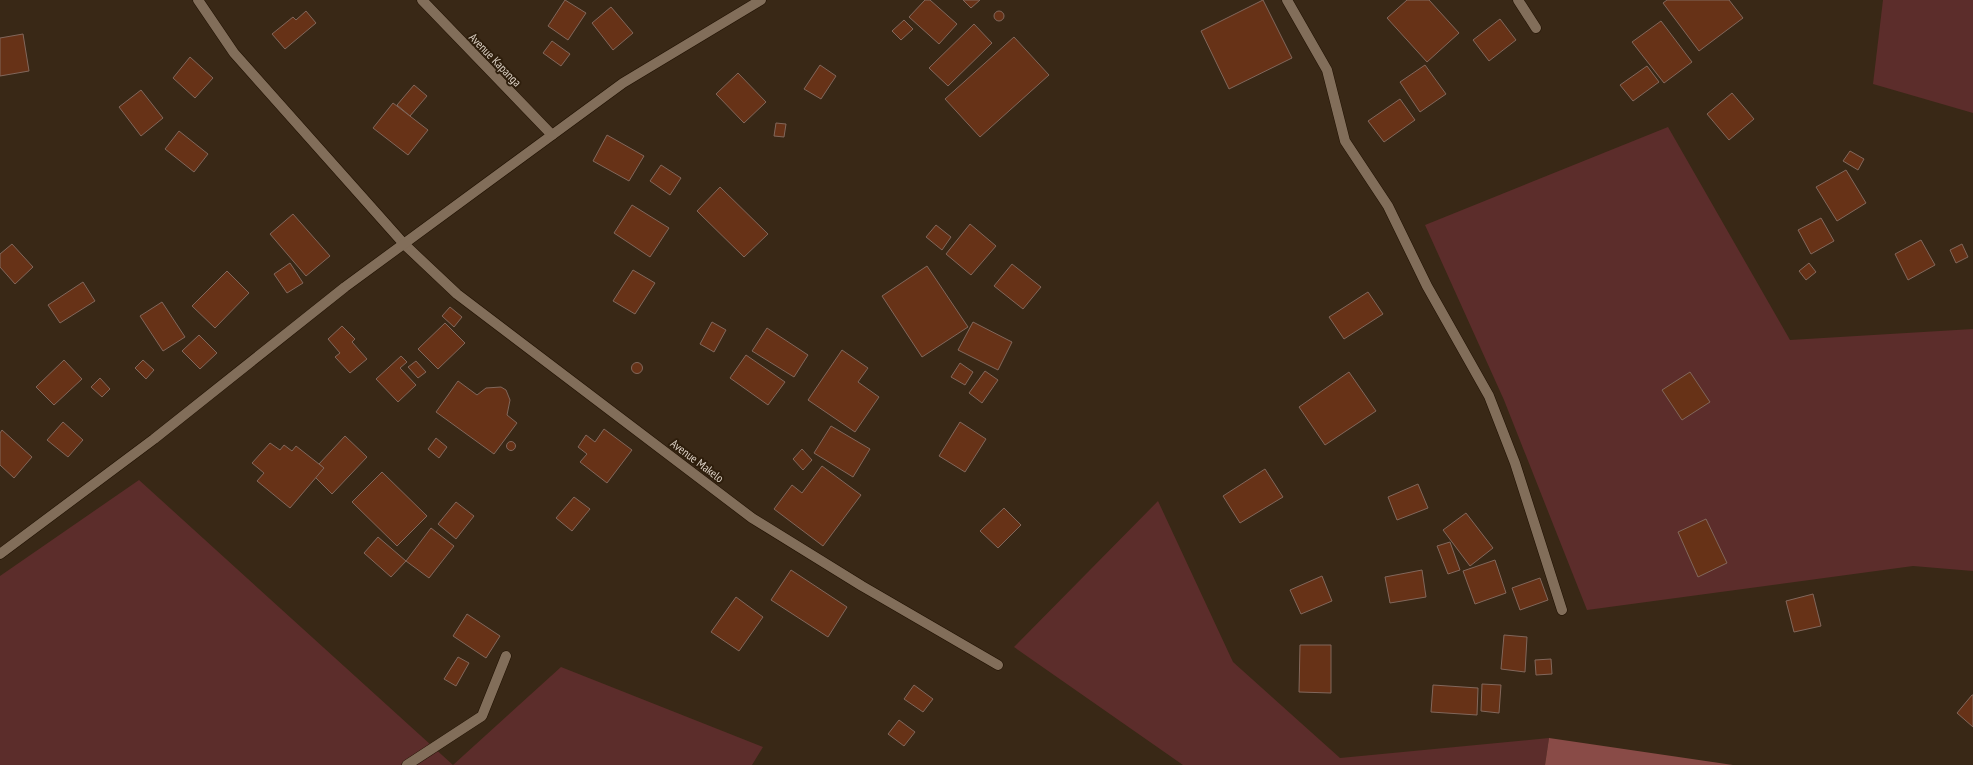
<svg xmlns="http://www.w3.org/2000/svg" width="1973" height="765" font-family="'PT Sans Narrow',sans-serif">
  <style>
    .green { fill: #5c2d2b }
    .forest { fill: #894b47 }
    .building { fill: #673217; stroke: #82675b }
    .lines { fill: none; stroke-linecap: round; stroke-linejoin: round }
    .service-casing { stroke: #1f1001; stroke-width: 11 }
    .minor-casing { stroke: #1f1001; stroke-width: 11 }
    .service { stroke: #826e5a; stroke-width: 10 }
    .minor { stroke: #826e5a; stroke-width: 10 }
    .labels { text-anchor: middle; stroke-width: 4; stroke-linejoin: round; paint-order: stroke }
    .street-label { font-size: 12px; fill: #dbd0c4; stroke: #2e1e0c }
  </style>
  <rect width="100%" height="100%" fill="#392816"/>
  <!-- green -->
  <g class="green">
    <path d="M1883,0H1973V113L1873,84Z"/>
    <path d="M1668,127L1790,340L1973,329V571L1913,566L1587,610L1504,400L1425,225Z"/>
    <path d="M139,480L453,765L561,667L763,747L752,765H0V576Z"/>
    <path d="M1158,501L1233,662L1340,758L1549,738L1545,765H1183L1014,647Z"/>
  </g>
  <!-- forest -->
  <path class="forest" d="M1549,738L1733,765H1545Z"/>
  <!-- building -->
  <g class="building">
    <path d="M565,0L586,13L568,40L548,26Z"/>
    <path d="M925,0H930L957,24L939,44L909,17Z"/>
    <path d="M963,0H980L971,8Z"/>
    <path d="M1263,0L1292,58L1229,89L1201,31Z"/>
    <path d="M1407,0H1429L1459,33L1427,62L1387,18Z"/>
    <path d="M1667,0H1729L1743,18L1699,51L1663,3Z"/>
    <path d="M611,7L633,33L613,50L592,23Z"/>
    <circle cx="999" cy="16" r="5"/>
    <path d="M306,11L316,23L285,49L272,34L293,17L296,20Z"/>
    <path d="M1500,19L1516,40L1489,61L1473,40Z"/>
    <path d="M904,20L913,29L901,40L892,31Z"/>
    <path d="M1661,21L1692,62L1664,83L1632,42Z"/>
    <path d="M974,24L992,43L948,86L929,68Z"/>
    <path d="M23,34L29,71L0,76V38Z"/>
    <path d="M1014,37L1049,75L980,137L945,99Z"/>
    <path d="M552,41L570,54L561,66L543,53Z"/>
    <path d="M190,57L213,78L195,98L173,78Z"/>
    <path d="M820,65L836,76L821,99L804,89Z"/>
    <path d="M1425,65L1446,94L1420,112L1400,82Z"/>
    <path d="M1647,66L1659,82L1633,101L1620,85Z"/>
    <path d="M738,73L766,102L744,123L716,94Z"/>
    <path d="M414,85L427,96L410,116L397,105Z"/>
    <path d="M141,90L163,118L141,136L119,107Z"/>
    <path d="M1732,93L1754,119L1729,140L1707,114Z"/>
    <path d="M1400,99L1415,120L1384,142L1368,121Z"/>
    <path d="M393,103L428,130L408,155L373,128Z"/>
    <path d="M776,123L786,124L784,137L774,136Z"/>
    <path d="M179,131L208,154L194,172L165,149Z"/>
    <path d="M607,135L644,156L629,181L593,161Z"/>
    <path d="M1850,151L1864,159L1858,170L1843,161Z"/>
    <path d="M661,165L681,178L670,195L650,181Z"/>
    <path d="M1846,170L1866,203L1837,221L1816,187Z"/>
    <path d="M720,187L768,234L744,257L697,211Z"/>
    <path d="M632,205L669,228L650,257L614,233Z"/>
    <path d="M293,214L330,256L306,276L270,234Z"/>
    <path d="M1821,218L1834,241L1811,254L1798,230Z"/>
    <path d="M970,224L996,246L971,275L946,254Z"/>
    <path d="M936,225L951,237L942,250L926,237Z"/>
    <path d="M1921,240L1935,265L1908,280L1895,254Z"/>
    <path d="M12,244L33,267L15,284L0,267V254Z"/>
    <path d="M1962,244L1968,257L1956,263L1950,250Z"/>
    <path d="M290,263L303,283L287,293L274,274Z"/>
    <path d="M1809,263L1816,272L1806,280L1799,271Z"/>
    <path d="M1012,264L1041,287L1023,309L994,286Z"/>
    <path d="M927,266L968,327L922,357L882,296Z"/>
    <path d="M633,270L655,283L635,314L613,301Z"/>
    <path d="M227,271L249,293L215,328L192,306Z"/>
    <path d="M83,282L95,301L60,323L48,305Z"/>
    <path d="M1368,292L1383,314L1344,339L1329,317Z"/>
    <path d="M162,302L185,337L163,351L140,316Z"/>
    <path d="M450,307L462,317L454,327L442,316Z"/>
    <path d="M712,322L726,330L714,352L700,344Z"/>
    <path d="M973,322L1012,342L998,370L958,350Z"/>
    <path d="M445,323L465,343L438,369L418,349Z"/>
    <path d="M342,326L355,339L352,342L367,359L350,373L335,357L340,353L328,339Z"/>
    <path d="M767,328L808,355L794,377L752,351Z"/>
    <path d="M199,335L217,353L200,369L182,351Z"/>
    <path d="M842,350L868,368L858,382L879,397L855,432L808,400Z"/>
    <path d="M746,355L785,382L768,405L730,378Z"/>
    <path d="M401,356L407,362L400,368L416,385L398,402L376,379Z"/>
    <path d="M64,360L82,379L54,405L36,387Z"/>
    <path d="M143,360L154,370L146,379L135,368Z"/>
    <path d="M416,361L426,372L418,378L408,367Z"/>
    <circle cx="637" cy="368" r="5.5"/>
    <path d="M960,363L973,372L965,385L951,377Z"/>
    <path d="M985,371L998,380L982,403L969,393Z"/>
    <path d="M1349,372L1376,411L1325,445L1299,407Z"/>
    <path d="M1690,372L1710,402L1682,420L1662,390Z"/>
    <path d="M100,378L110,389L102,397L91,387Z"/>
    <path d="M458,381L477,395L486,388L501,387L506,390L510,400L507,415L517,423L494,454L436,412Z"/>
    <path d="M63,422L83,440L68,457L47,440Z"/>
    <path d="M960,422L986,439L965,472L939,456Z"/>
    <path d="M831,426L870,449L853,477L814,453Z"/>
    <path d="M604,429L632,450L607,483L580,462L587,454L578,447L586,435L595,442Z"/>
    <path d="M2,430L32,457L14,478L0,465V433Z"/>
    <path d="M345,436L367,457L332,494L315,477L324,468L319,464Z"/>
    <path d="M436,438L447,447L439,458L428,449Z"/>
    <circle cx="511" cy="446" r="4.5"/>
    <path d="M270,443L280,450L284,445L292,451L296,446L324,468L290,508L257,481L264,473L252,463Z"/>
    <path d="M802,449L812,460L803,470L793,459Z"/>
    <path d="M822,466L861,495L823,546L774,509L792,485L802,493Z"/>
    <path d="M1265,469L1283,497L1240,523L1223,496Z"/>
    <path d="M382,472L427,516L397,546L352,502Z"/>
    <path d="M1418,484L1428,508L1397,520L1388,497Z"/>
    <path d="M574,497L590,509L572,531L556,518Z"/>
    <path d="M456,502L474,516L456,539L438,524Z"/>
    <path d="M1004,508L1021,525L998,548L980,531Z"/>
    <path d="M1466,513L1493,548L1470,566L1443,530Z"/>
    <path d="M1706,519L1727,563L1698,577L1678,532Z"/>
    <path d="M431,528L454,546L429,578L406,561Z"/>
    <path d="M378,537L406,561L391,577L364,553Z"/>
    <path d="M1450,542L1460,570L1448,574L1437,546Z"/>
    <path d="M1495,560L1506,593L1475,604L1463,571Z"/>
    <path d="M791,570L847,607L828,637L771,600Z"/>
    <path d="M1422,570L1426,597L1390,603L1385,577Z"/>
    <path d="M1322,576L1332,601L1301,614L1290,590Z"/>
    <path d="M1540,578L1548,600L1520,610L1512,588Z"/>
    <path d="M1813,594L1821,626L1794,632L1786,601Z"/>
    <path d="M736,597L763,617L739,651L711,632Z"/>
    <path d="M467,614L500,636L486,658L453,636Z"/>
    <path d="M1504,635L1527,637L1525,672L1501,669Z"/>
    <path d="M1300,645H1331V693L1299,692Z"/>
    <path d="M458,657L469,663L456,686L444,679Z"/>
    <path d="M1551,659L1552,674L1536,675L1535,660Z"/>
    <path d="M1482,684L1501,685L1499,713L1481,711Z"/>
    <path d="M914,685L933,699L923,712L904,699Z"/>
    <path d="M1433,685L1478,688L1477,715L1431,712Z"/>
    <path d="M1972,695H1973V727L1957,713Z"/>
    <path d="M899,720L915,732L904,746L888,734Z"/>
  </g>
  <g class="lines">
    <defs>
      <g id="service">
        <path d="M198,0L234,53L404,244"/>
        <path d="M1287,0L1327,70L1345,141L1388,206L1427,286L1489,396L1515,463L1562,610"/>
        <path d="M407,765L482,716L506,656"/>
      </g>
      <g id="minor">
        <path d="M422,0L552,135"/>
        <path d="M1518,0L1536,28"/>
        <path d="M404,244L457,294L752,518L862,586L998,665"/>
        <path d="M0,554L154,439L345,287L623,83L761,0"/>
      </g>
    </defs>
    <!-- service casing -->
    <use href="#service" class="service-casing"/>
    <!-- minor casing -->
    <use href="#minor" class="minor-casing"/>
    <!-- service -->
    <use href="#service" class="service"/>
    <!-- minor -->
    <use href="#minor" class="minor"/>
  </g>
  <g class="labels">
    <!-- street labels -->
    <g class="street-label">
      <text transform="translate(495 60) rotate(46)" y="4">Avenue Kapanga</text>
      <text transform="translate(697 461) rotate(37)" y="4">Avenue Makelo</text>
    </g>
  </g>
</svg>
